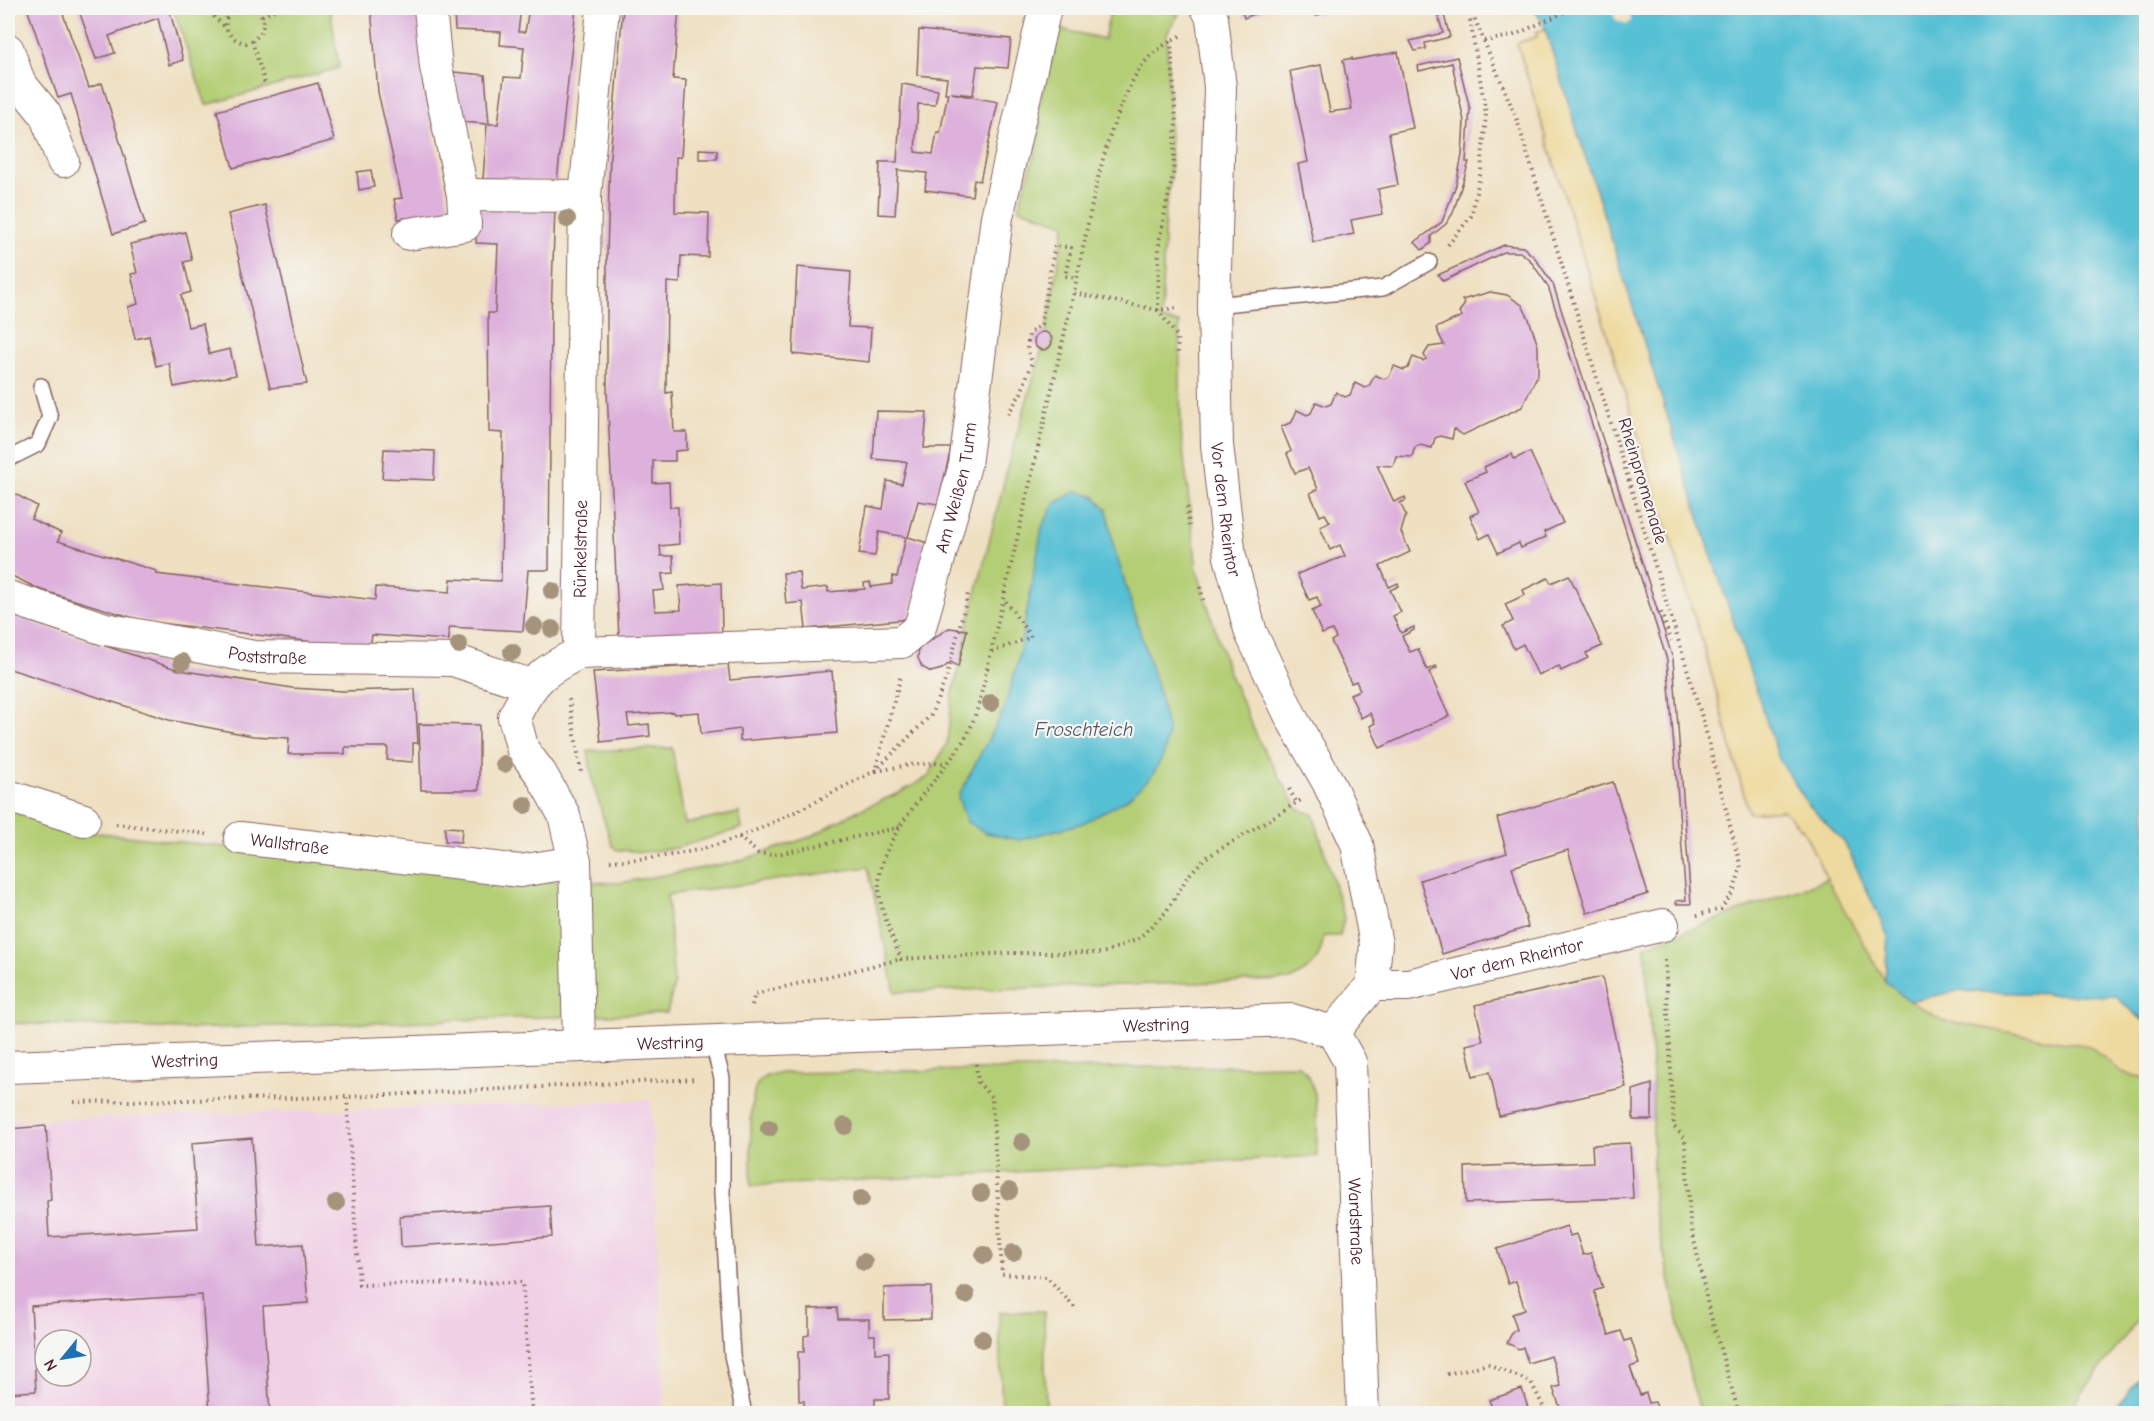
<svg xmlns="http://www.w3.org/2000/svg" width="2154" height="1421" font-family="'Comic Neue',sans-serif">
  <style>
    .built { fill: #f0d0e5; fill-rule: evenodd }
    .green { fill: #b4ce74; stroke: #7f7650; stroke-width: 1.5 }
    .sand { fill: #eeda9e; stroke: #9c7c64; stroke-width: 1.5 }
    .water { fill: #57c0d4; stroke: #507080; stroke-width: 1.5 }
    .pier { fill: #efe0c2 }
    .building { fill: #ddb1db }
    .lines { fill: none; stroke-linecap: round; stroke-linejoin: round }
    .service-casing { stroke: #846360; stroke-width: 18 }
    .minor-casing { stroke: #846360; stroke-width: 34 }
    .path { stroke: #846360; stroke-width: 4; stroke-dasharray: 1.5 4.5; stroke-linecap: butt }
    .service { stroke: #fff; stroke-width: 15 }
    .minor { stroke: #fff; stroke-width: 32 }
    .tree { fill: #a6937b }
    .labels { text-anchor: middle; stroke-width: 4.5; stroke-linejoin: round; paint-order: stroke }
    .street-label { font-size: 18px; fill: #4a1f2b; stroke: #f6f6f2 }
    .water-label { font-size: 20px; font-style: italic; fill: #4f5766; stroke: #f6f6f2 }
  </style>
  <rect width="100%" height="100%" fill="#f6f6f2"/>
  <filter id="ink" filterUnits="userSpaceOnUse"><feTurbulence type="fractalNoise" baseFrequency=".0167" numOctaves="2"/><feDisplacementMap in="SourceGraphic" scale="12" xChannelSelector="R" yChannelSelector="G"/><feConvolveMatrix kernelMatrix="1 2 1 2 8 2 1 2 1" color-interpolation-filters="sRGB"/></filter>
  <filter id="wash" filterUnits="userSpaceOnUse"><feTurbulence type="fractalNoise" baseFrequency=".008" numOctaves="4" result="noise"/><feDisplacementMap in="SourceGraphic" scale="24" xChannelSelector="R" yChannelSelector="G"/><feGaussianBlur stdDeviation="1.35" result="paint"/><feColorMatrix in="noise" values="0 0 0 0 0 0 0 0 0 0 0 0 0 0 0 0 0 1.4 0 .05"/><feComposite in="paint" operator="in"/></filter>
  <g filter="url(#wash)">
    <rect width="100%" height="100%" fill="#efe0c2"/>
    <!-- built -->
    <path class="built" d="M651,1100L665,1413H8V1117L24,1120ZM45,1340H81V1376H45Z"/>
    <!-- green -->
    <g class="green">
      <path d="M173,8H330L339,68L206,105Z"/>
      <path d="M1111,8H1146L1179,14L1167,33L1171,178L1165,213L1161,320L1179,323L1181,432L1197,570L1227,668L1259,741L1298,809L1313,814L1344,917L1340,936H1324C1319,962 1314,968 1290,980L895,992L868,867L667,895L674,985L667,1013L185,1029L8,1023V805L56,823L99,833L529,880L619,883L736,862L810,837L857,811L901,792L928,777L947,743L952,697L967,630L1009,462L1042,349L1051,345L1053,340L1046,333L1065,224L1018,208L1034,157L1041,122L1035,119L1060,29L1104,39Z"/>
      <path d="M672,748L685,824L739,813L742,828L676,848L645,852L617,850L612,845L593,784L588,751Z"/>
      <path d="M1827,879L1885,981L1909,1001L1944,1021L2090,1046L2122,1073L2146,1078V1309L2067,1413H1701L1692,1384L1653,1203V1080L1645,946Z"/>
      <path d="M1298,1065C1323,1083 1316,1128 1317,1156L751,1186C752,1164 747,1099 758,1083C762,1076 771,1074 778,1073Z"/>
      <path d="M1044,1311L1046,1413H1002L999,1312Z"/>
    </g>
    <!-- sand -->
    <g class="sand">
      <path d="M1545,29L1709,548L1808,804L1845,843L1888,936L1885,981L1827,879L1803,830L1783,810L1749,813L1704,647L1517,43L1537,37L1536,32Z"/>
      <path d="M1957,991L2115,996L2146,1023V1078L2122,1073L2090,1046L1944,1021L1909,1001Z"/>
    </g>
    <!-- water -->
    <g class="water">
      <path d="M1532,8H2146V1023L2115,996L1957,991L1909,1001L1885,981L1888,936L1845,843L1808,804L1779,759L1709,548L1543,22Z"/>
      <path d="M1076,491L1094,496L1107,509L1113,544L1160,696L1168,732L1164,754L1152,776L1126,800L1083,823L1019,840L986,833L967,822L958,797L1004,709L1018,661L1042,527L1054,504Z"/>
      <path d="M2146,1367V1413H2107L2125,1397Z"/>
    </g>
    <!-- pier -->
    <path class="pier" d="M1610,8H1630L1631,21L1627,24L1616,20Z"/>
    <g id="blocks">
      <!-- building -->
      <g class="building">
        <path d="M27,8H61L89,88L102,83L145,224L113,234L71,94L58,98Z"/>
        <path d="M78,8H169L183,60L169,65L158,18L109,36L115,53L96,59Z"/>
        <path d="M371,8H417L423,84L452,221L408,228L405,218L398,219L394,199L402,198L378,92Z"/>
        <path d="M503,8H521L518,32H525L529,8H576L557,181L483,179L487,124L462,122L454,72L485,75L489,124H498L504,77L521,78L524,47L500,45L501,32L455,30L454,9L502,10Z"/>
        <path d="M623,8L679,9L673,79L686,80L681,157H676L675,212L709,213L708,257L681,256L680,283L667,282L666,393L672,392L674,432H687V450L675,451V461H653V483L669,482L670,507H678L679,544L660,546L661,556H673L674,573L662,574L664,590L653,591L655,611L681,610L679,586L721,583L722,633L619,638L607,391V254L610,155Z"/>
        <path d="M1241,8H1270L1244,18Z"/>
        <path d="M1313,8H1335L1316,16Z"/>
        <path d="M1436,8H1442L1450,37L1425,43L1426,49L1415,51L1410,41L1443,33Z"/>
        <path d="M919,30L1011,39L1008,68L977,66L973,95L951,93L998,102L980,181L974,180L972,196L925,190L927,173L898,170L895,215L878,214L880,162H897L902,84L938,90L935,105L918,104L915,152L933,154L937,132L940,133L948,93H945L947,78L917,75Z"/>
        <path d="M1398,52L1413,128L1389,133L1398,185L1378,189L1383,214L1351,220L1354,234L1313,242L1298,164L1308,162L1290,71L1321,65L1330,112L1352,109L1343,60L1352,58V60Z"/>
        <path d="M1457,57L1470,109L1466,162H1469L1453,213L1446,224L1431,236V243L1422,250L1415,242L1442,222L1456,185L1462,155L1464,121L1452,63L1419,71L1418,66Z"/>
        <path d="M318,83L334,140L233,168L217,111Z"/>
        <path d="M699,149L717,150V159H699Z"/>
        <path d="M371,170L374,187L359,190L357,172Z"/>
        <path d="M265,205L279,265L307,384L270,388L228,214Z"/>
        <path d="M476,208L555,209L551,313L549,570H528L523,631L449,627V640L372,635L370,649L144,621L41,590L8,574V501L12,492L37,506L31,519L61,533L58,541L157,571L156,574L375,600L376,587L450,592L451,579L501,581L503,433L489,432L488,313H495L498,244L476,243Z"/>
        <path d="M185,232L192,260L184,262L191,292L181,295L188,327L203,324L209,354L230,349L236,375L174,387L169,363L156,366L149,336L135,339L128,307L138,304L131,274L137,273L130,244Z"/>
        <path d="M1504,245L1523,247L1535,258L1553,284L1673,659L1691,904H1676V901L1686,900L1667,660L1548,286L1530,260L1520,252H1504L1443,281L1438,275Z"/>
        <path d="M797,267L851,272L848,327L871,328L869,362L793,354Z"/>
        <path d="M1490,292L1507,295L1522,305L1529,319L1538,346V374L1522,407L1463,435L1454,429L1452,439L1440,436L1435,438L1432,448L1420,445L1415,447L1412,457L1396,456L1393,466L1377,465L1394,502L1405,497L1406,500L1400,503L1406,515L1401,532L1410,552L1380,566L1389,587L1398,583L1399,586L1390,590L1401,612L1393,616L1401,633L1414,627V630L1402,636L1410,652L1418,649L1427,670L1436,666L1437,668L1429,672L1449,716L1380,748L1370,726L1375,723L1370,713L1361,718L1350,694L1360,690L1356,681L1351,683L1331,641L1336,638L1332,630L1322,634L1312,611L1321,607L1317,597L1309,600L1297,574L1345,556L1340,545L1330,550L1320,527L1330,522L1325,514L1320,516L1310,493L1318,489L1308,468L1295,473L1287,454L1291,451L1281,427L1292,422L1297,410L1307,415L1311,413L1316,402L1326,406L1331,404L1336,392L1345,397L1350,395L1355,383L1365,388L1369,386L1375,375L1384,379L1389,377L1394,366L1404,370L1408,368L1413,357L1423,361L1426,359L1424,355L1429,347L1444,345L1436,328L1462,316L1459,312L1465,304L1462,300Z"/>
        <circle cx="1043" cy="341" r="9"/>
        <path d="M876,411L927,412L924,448H951L938,504L918,501L908,537L928,543L909,619L806,629L803,602L786,604L783,573L799,572L801,590L828,587V592L865,589L864,583L870,582L871,587L892,584L893,576L897,577L906,537L879,532L875,556L859,554L867,506L883,509L887,481L902,484L907,462L873,459Z"/>
        <path d="M384,449L435,451L434,480L382,478Z"/>
        <path d="M1530,452L1563,523L1544,532L1546,537L1521,548L1519,543L1498,553L1489,534L1480,539L1470,516L1479,512L1465,481L1486,472L1484,467L1512,454L1514,459Z"/>
        <path d="M1569,575L1602,646L1586,653L1588,658L1561,671L1559,666L1538,675L1523,644L1514,649L1503,626L1513,621L1505,604L1525,595L1523,590L1548,578L1551,583Z"/>
        <path d="M8,611L29,621L179,670L292,688L343,691L415,689L418,743H413V762L387,760L388,747H345V754H288L289,738L253,736L169,720L10,669Z"/>
        <path d="M949,628L967,630L958,667L951,662L942,669L931,672L922,667L918,658L919,648Z"/>
        <path d="M728,664L730,680L832,671L837,733L740,741V729L701,734L699,712L674,714L673,712L627,715L629,726L649,724L650,736L601,742L593,672Z"/>
        <path d="M419,724L479,725V790H421Z"/>
        <path d="M1613,782L1648,894L1587,913L1568,850L1512,867L1528,927L1442,954L1420,880L1507,853L1497,818Z"/>
        <path d="M445,827L462,828L461,842L445,841Z"/>
        <path d="M1602,977L1626,1087L1499,1116L1490,1072L1473,1076L1466,1045L1483,1041L1475,1005Z"/>
        <path d="M1652,1084V1120H1633V1090Z"/>
        <path d="M46,1126L51,1200L47,1201L49,1237L198,1228L192,1143L252,1138L259,1247L303,1244L308,1303L263,1306L270,1413H210L202,1295L31,1306L36,1391L8,1393V1129Z"/>
        <path d="M1630,1143L1633,1198L1466,1203L1465,1167L1593,1162L1592,1145Z"/>
        <path d="M550,1206L552,1237L401,1247L400,1216Z"/>
        <path d="M1567,1226L1570,1236L1576,1234L1583,1255L1591,1253L1603,1288L1594,1291L1609,1335L1621,1331L1625,1341L1631,1339L1639,1364L1630,1367L1640,1395L1646,1393L1649,1403L1655,1402L1659,1413H1562L1553,1388L1561,1386L1551,1356L1528,1363L1523,1347L1519,1349L1507,1343L1513,1331L1517,1330L1512,1314L1525,1310L1516,1281L1508,1284L1497,1249Z"/>
        <path d="M915,1287H931V1319L884,1320V1288Z"/>
        <path d="M837,1308L838,1319H869V1335H875V1353L889,1352V1399H875V1413H804V1401H799L798,1352H804V1336L809,1335V1309Z"/>
        <path d="M1522,1389L1528,1408L1522,1410L1523,1413H1494L1489,1400Z"/>
      </g>
    </g>
  </g>
  <g filter="url(#ink)">
    <use href="#blocks" fill-opacity="0" stroke="#846360" stroke-width="1.5"/>
    <g class="lines">
      <defs>
        <g id="service">
          <path d="M1214,305L1383,288L1429,262"/>
          <path d="M8,459L38,444L50,417L41,386"/>
          <path d="M712,1040L722,1078V1193L732,1355L744,1414"/>
        </g>
        <g id="minor">
          <path id="s1" d="M1207,8L1212,18L1220,87L1214,305L1217,445L1230,557L1251,633L1292,719L1328,782L1357,844L1376,944L1372,985L1333,1032"/>
          <path d="M8,50L19,82"/>
          <path d="M8,87L19,82L45,114L63,161"/>
          <path d="M463,195L585,196"/>
          <path d="M409,234L465,225L463,195L436,67L430,8"/>
          <path id="s2" d="M8,597L105,629L254,657L453,660L530,685"/>
          <path id="s3" d="M579,653L585,196L603,8"/>
          <path d="M8,796L84,820"/>
          <path id="s4" d="M240,838L520,871L575,862"/>
          <path id="s5" d="M1372,985H1408L1663,925"/>
          <path id="s6" d="M1333,1032L1350,1062L1363,1414"/>
          <path id="s7" d="M579,1045L575,862L564,815L541,774L523,750L514,717C533,679 542,672 579,653L902,642L920,627L965,465L997,217L1045,8"/>
          <path id="s8" d="M8,1067L1292,1020L1333,1032"/>
        </g>
      </defs>
      <!-- service casing -->
      <use href="#service" class="service-casing"/>
      <!-- minor casing -->
      <use href="#minor" class="minor-casing"/>
      <!-- path -->
      <g class="path">
        <path d="M205,8L226,28"/>
        <path d="M234,8C218,21 227,40 246,43C263,38 270,19 255,8"/>
        <path d="M1470,8L1516,117L1703,720L1741,868L1733,892L1721,909L1694,916"/>
        <path d="M262,16L278,8"/>
        <path d="M1180,36C1160,46 1145,58 1134,78C1098,147 1089,226 1072,301C1041,435 1010,569 979,704C975,715 972,727 965,738C940,781 877,835 879,888C880,912 893,937 901,959L1009,953H1103L1138,939L1166,912L1188,876L1204,859L1301,800"/>
        <path d="M252,41L266,87"/>
        <path d="M1171,41L1176,122L1173,174L1159,241L1158,310L1177,336L1178,356"/>
        <path d="M1484,41L1512,36L1574,8"/>
        <path d="M1448,245L1471,216L1481,171L1486,114L1468,8"/>
        <path d="M1074,293L1158,310L1179,308"/>
        <path d="M1008,414L1021,393L1032,362L1027,349L1029,334L1041,324L1055,245L1071,248L1065,276L1077,278"/>
        <path d="M1187,507L1189,526"/>
        <path d="M1200,587L1204,603"/>
        <path d="M1651,613L1660,610L1671,641"/>
        <path d="M992,652L1031,637L1004,599"/>
        <path d="M569,699L581,772"/>
        <path d="M875,771L931,715L947,676L969,590"/>
        <path d="M876,771L915,764L947,763"/>
        <path d="M1289,789L1297,803"/>
        <path d="M116,824L207,834"/>
        <path d="M739,837L758,853L773,855L901,827"/>
        <path d="M610,861C644,859 676,856 709,847C762,833 825,795 875,771L901,675"/>
        <path d="M1665,960L1674,1127L1685,1138L1690,1220L1708,1306L1739,1414"/>
        <path d="M752,1005L755,994L901,959"/>
        <path d="M976,1064L978,1082L992,1098L1002,1274L1047,1277L1075,1308"/>
        <path d="M347,1098L359,1285L522,1282L532,1414"/>
        <path d="M74,1102L347,1097L696,1079"/>
        <path d="M1447,1374L1488,1364L1531,1382L1547,1414"/>
      </g>
      <!-- service -->
      <use href="#service" class="service"/>
      <!-- minor -->
      <use href="#minor" class="minor"/>
    </g>
    <!-- trees -->
    <g class="tree">
      <circle cx="567" cy="219" r="9"/>
      <circle cx="552" cy="591" r="9"/>
      <circle cx="534" cy="626" r="9"/>
      <circle cx="552" cy="629" r="9"/>
      <circle cx="459" cy="645" r="9"/>
      <circle cx="512" cy="652" r="9"/>
      <circle cx="182" cy="662" r="9"/>
      <circle cx="991" cy="703" r="9"/>
      <circle cx="504" cy="764" r="9"/>
      <circle cx="525" cy="805" r="9"/>
      <circle cx="845" cy="1126" r="9"/>
      <circle cx="769" cy="1128" r="9"/>
      <circle cx="1022" cy="1142" r="9"/>
      <circle cx="1009" cy="1191" r="9"/>
      <circle cx="981" cy="1193" r="9"/>
      <circle cx="861" cy="1199" r="9"/>
      <circle cx="336" cy="1203" r="9"/>
      <circle cx="1013" cy="1253" r="9"/>
      <circle cx="984" cy="1255" r="9"/>
      <circle cx="864" cy="1262" r="9"/>
      <circle cx="966" cy="1295" r="9"/>
      <circle cx="982" cy="1339" r="9"/>
    </g>
  </g>
  <g class="labels">
    <!-- street labels -->
    <g class="street-label">
      <text transform="translate(1643 481) rotate(73)" y="6">Rheinpromenade</text>
      <text dy="6" stroke="none"><textPath href="#s7" startOffset="927">Am Weißen Turm</textPath></text>
      <text dy="6" stroke="none"><textPath href="#s1" startOffset="504">Vor dem Rheintor</textPath></text>
      <text dy="6" stroke="none"><textPath href="#s3" startOffset="104">Rünkelstraße</textPath></text>
      <text dy="6" stroke="none"><textPath href="#s2" startOffset="267">Poststraße</textPath></text>
      <text dy="6" stroke="none"><textPath href="#s4" startOffset="50">Wallstraße</textPath></text>
      <text dy="6" stroke="none"><textPath href="#s5" startOffset="148">Vor dem Rheintor</textPath></text>
      <text dy="6" stroke="none"><textPath href="#s8" startOffset="1149">Westring</textPath></text>
      <text dy="6" stroke="none"><textPath href="#s8" startOffset="663">Westring</textPath></text>
      <text dy="6" stroke="none"><textPath href="#s8" startOffset="177">Westring</textPath></text>
      <text dy="6" stroke="none"><textPath href="#s6" startOffset="194">Wardstraße</textPath></text>
    </g>
    <!-- water labels -->
    <g class="water-label">
      <text x="1084" y="736">Froschteich</text>
    </g>
  </g>
  <!-- margin -->
  <rect width="2154" height="1421" fill="none" stroke="#f6f6f2" stroke-width="30"/>
  <!-- north arrow -->
  <g transform="translate(63 1358) rotate(240)"><circle r="28" fill="#f6f6f2" stroke="#b1a0a2" stroke-width="1.5"/>
  <path d="M0-4.5L10 22L0 15L-10 22Z" fill="#1f6fb2"/>
  <text y="-9" font-size="16" font-weight="bold" text-anchor="middle" fill="#4a1f2b">N</text>
  </g>
</svg>
